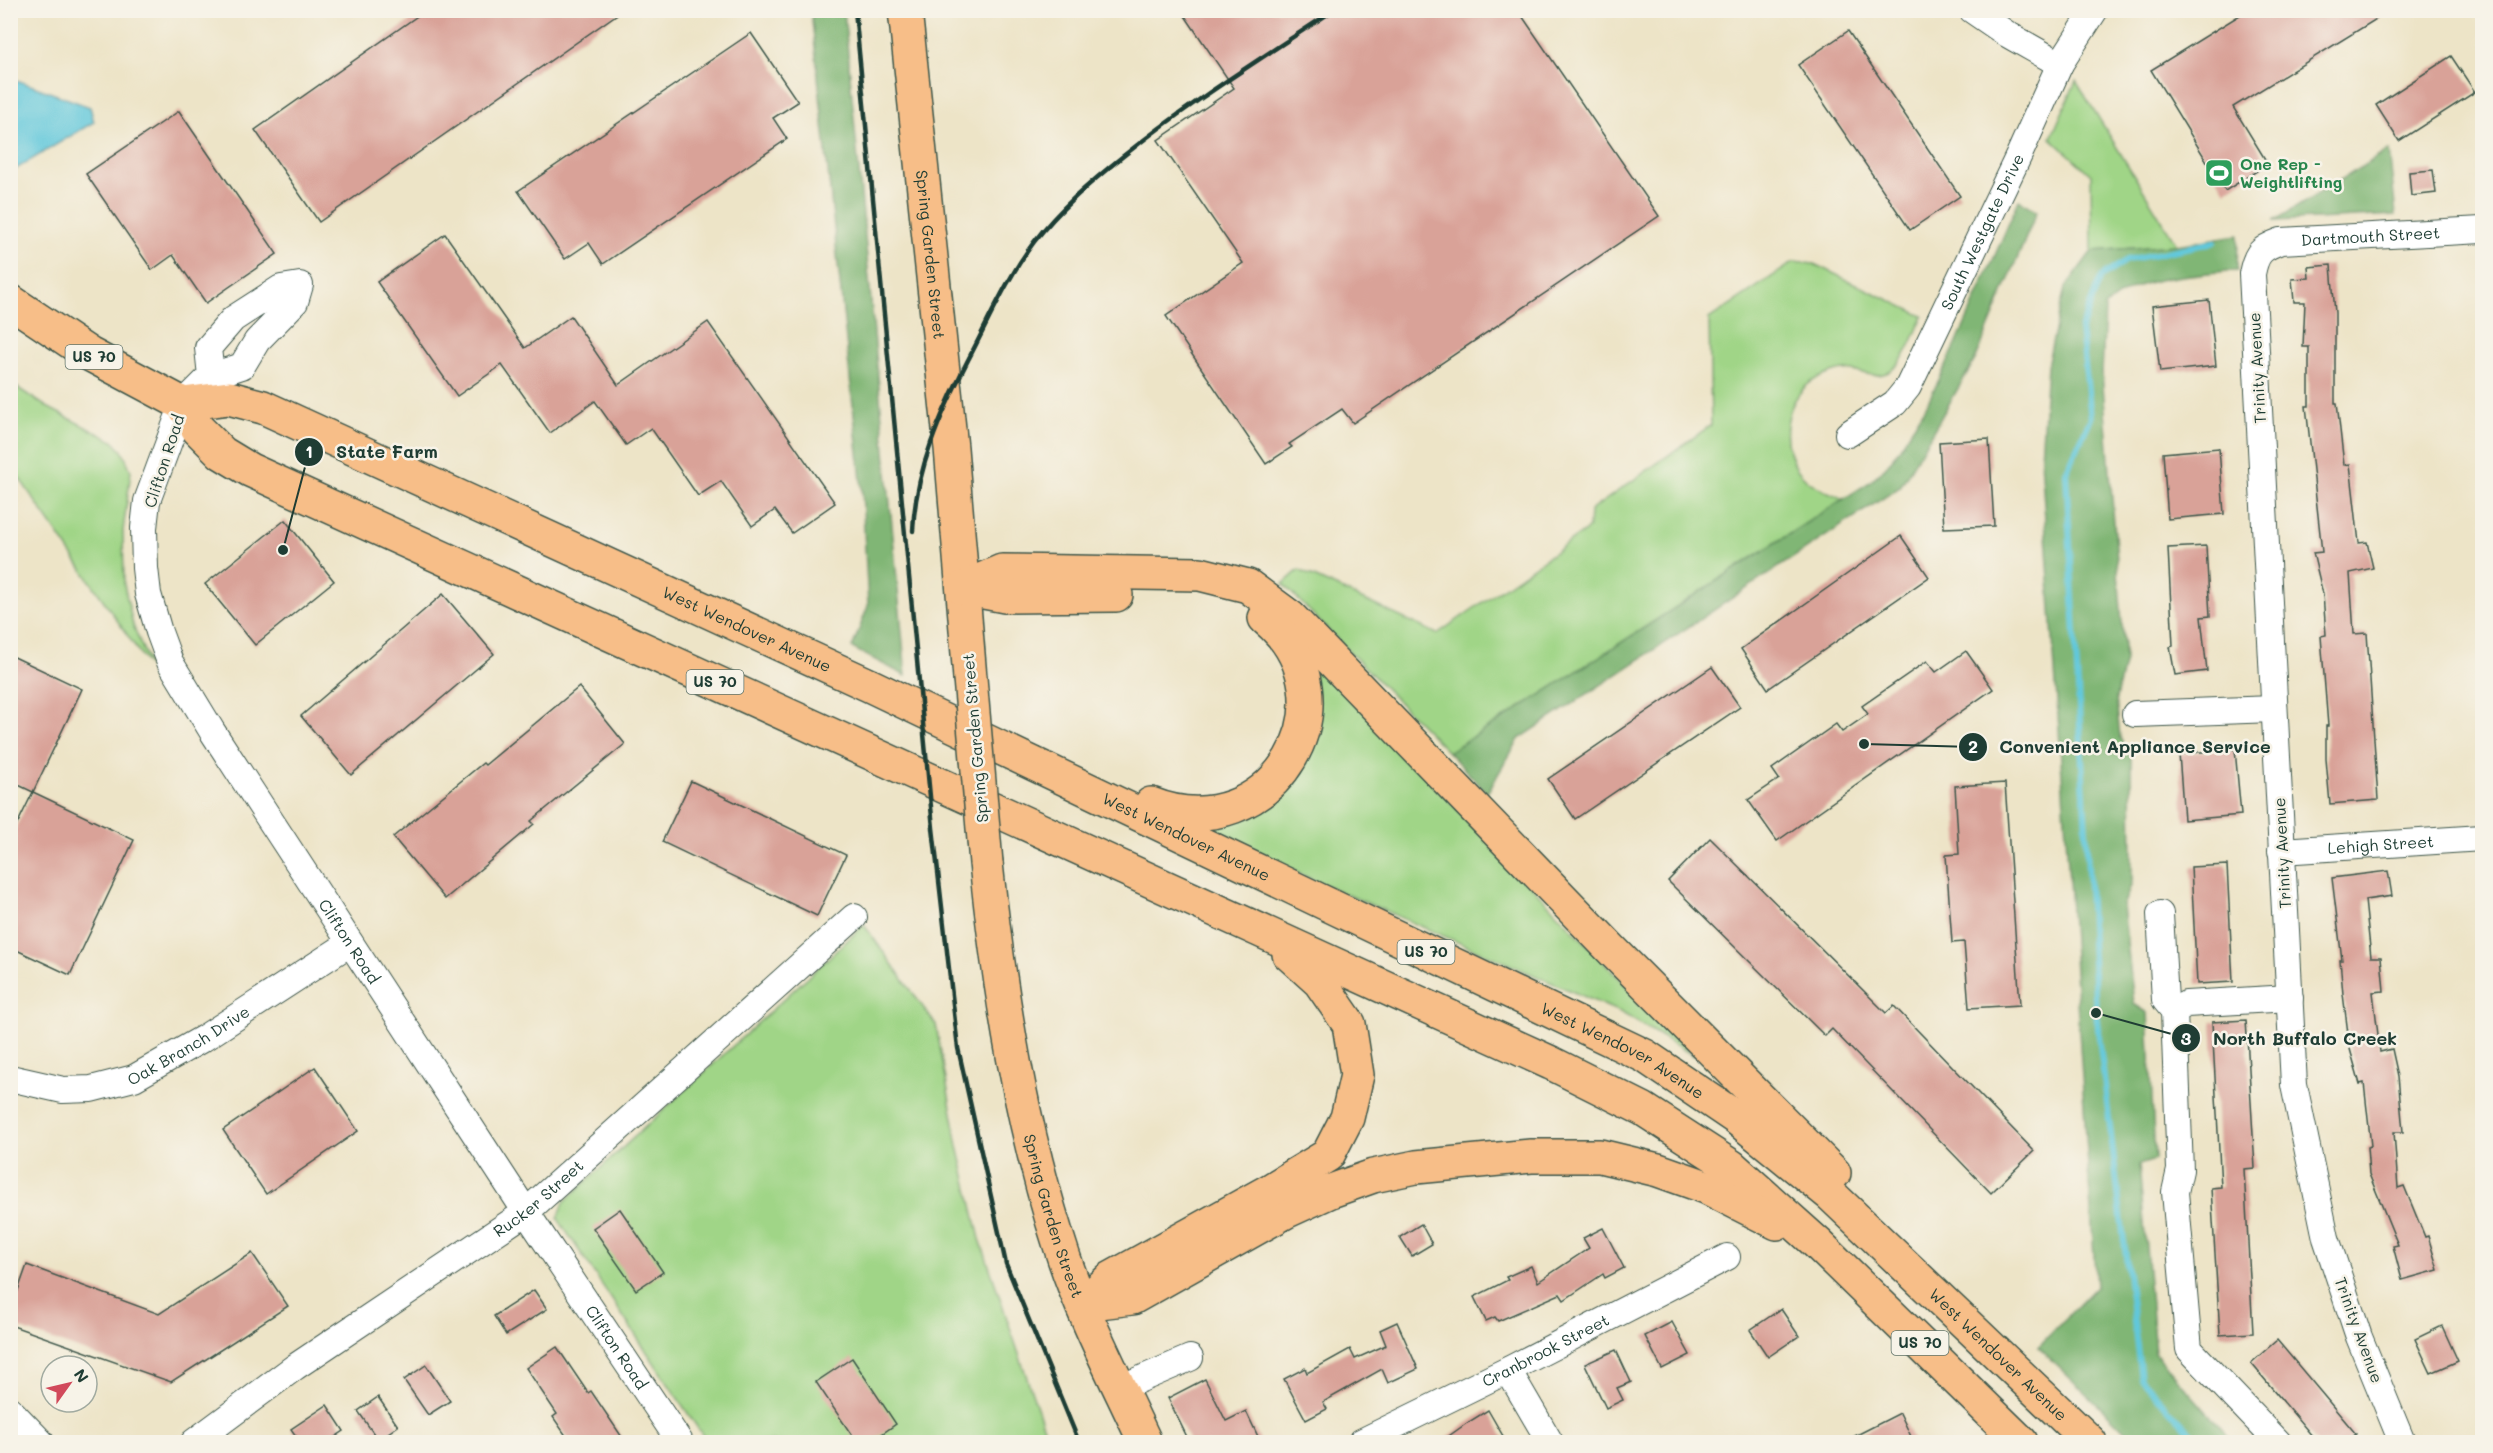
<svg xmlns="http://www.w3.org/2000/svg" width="2493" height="1453" viewBox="0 0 2493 1453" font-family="Mali,sans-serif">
  <rect width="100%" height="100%" fill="#f7f3e8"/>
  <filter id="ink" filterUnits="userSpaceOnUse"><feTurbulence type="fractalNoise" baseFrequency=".0167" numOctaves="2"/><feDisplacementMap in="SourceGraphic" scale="12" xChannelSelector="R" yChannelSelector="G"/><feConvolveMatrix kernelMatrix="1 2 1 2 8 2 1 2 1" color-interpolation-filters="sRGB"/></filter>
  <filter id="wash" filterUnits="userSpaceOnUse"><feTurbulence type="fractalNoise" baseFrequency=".008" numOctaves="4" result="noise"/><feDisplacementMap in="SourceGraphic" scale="24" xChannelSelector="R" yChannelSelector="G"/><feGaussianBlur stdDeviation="1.35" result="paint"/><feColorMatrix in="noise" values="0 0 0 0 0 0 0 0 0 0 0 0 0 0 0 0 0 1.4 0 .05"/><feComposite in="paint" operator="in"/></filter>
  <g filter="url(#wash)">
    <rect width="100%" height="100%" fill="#ede4c7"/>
    <g fill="#a0d587" stroke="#60895e" stroke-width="1.5">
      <path d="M2076,81L2177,245L2092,251L2091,175L2051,138Z"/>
      <path d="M1794,262L1814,264L1923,316C1915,333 1907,360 1890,371C1876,380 1859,371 1845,370C1838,370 1829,374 1823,376C1782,390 1774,453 1807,480C1816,488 1832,493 1843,499L1506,717L1448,752L1283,584L1299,570L1437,634L1589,528L1590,511L1711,425L1709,319Z"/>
      <path d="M10,383L47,407L113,441L123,452L131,471L123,531L124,585L133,625L152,671L11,466Z"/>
      <path d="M1296,641L1694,1056L1622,1013L1244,850L1185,822L1284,789Z"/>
      <path d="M864,925L936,1025L958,1146L980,1239L1046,1434L1033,1442H707L558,1219L564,1202Z"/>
    </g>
    <g fill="#80b674" stroke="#507a54" stroke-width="1.5">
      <path d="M811,11H844L906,676L852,648L868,606L862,490Z"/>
      <path d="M2389,150L2396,215L2274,221Z"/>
      <path d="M2019,200L2037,211L1976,358L1900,487L1519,739L1487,793L1448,752L1506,717L1870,482L1892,460L1924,410L1956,345Z"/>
      <path d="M2238,235L2237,270C2196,275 2135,275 2105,307L2102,373L2125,660L2116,698L2120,738L2131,758L2132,882L2123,906L2134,1004L2148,1013L2155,1160L2139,1165L2155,1353L2233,1442H2136L2038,1347L2096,1287L2041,459L2047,365L2065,288L2092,251L2177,245Z"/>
    </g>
    <path fill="#60c8db" stroke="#408288" stroke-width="1.5" d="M11,78L90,107L94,122L11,172Z"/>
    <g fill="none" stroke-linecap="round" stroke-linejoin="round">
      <path stroke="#60c8db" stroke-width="6" d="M2199,1442L2141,1379L2096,1013L2066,472L2091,418L2081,329L2101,277L2127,260L2215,242"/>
    </g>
    <g id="blocks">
      <g fill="#d9a298">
        <path d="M426,10H623L319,222L255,130Z"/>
        <path d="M1181,10H1518L1659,216L1353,423L1342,409L1289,444L1292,447L1266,464L1166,316L1243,263L1158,140L1234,88Z"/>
        <path d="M2248,10H2391L2233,107L2268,164L2225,191L2151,70Z"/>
        <path d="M1848,31L1960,196L1910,230L1798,65Z"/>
        <path d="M751,33L798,102L773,118L787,139L603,264L589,243L565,259L518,191Z"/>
        <path d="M2451,56L2475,92L2399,141L2376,105Z"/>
        <path d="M179,111L277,254L206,303L173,255L152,270L86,174Z"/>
        <path d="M2433,170L2436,193L2411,196L2409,172Z"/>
        <path d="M445,234L525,348L571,316L618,385L708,322L835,503L792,533L775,510L752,526L721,481L698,496L651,428L626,445L595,401L550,433L502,365L457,396L377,282Z"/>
        <path d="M2331,265L2335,313V403H2337L2344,465L2350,464L2359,543L2367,542L2373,568L2350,573L2354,634L2367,633L2378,800L2330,804L2326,759V726H2328L2321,636L2326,635L2323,594L2313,553L2322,552L2306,406H2309V347H2303L2305,302H2294L2292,279L2309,278L2308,267Z"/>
        <path d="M2209,300L2216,366L2160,372L2152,306Z"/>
        <path d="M1989,439L1994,526L1944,528L1939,442Z"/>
        <path d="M2219,448L2224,514L2168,519L2163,453Z"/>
        <path d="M285,520L334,581L255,645L205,584Z"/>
        <path d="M1901,536L1929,577L1768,689L1741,649Z"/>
        <path d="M2206,546L2210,616L2201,617L2207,671L2175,675L2170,647L2173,646L2168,548Z"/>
        <path d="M443,594L494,654L351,775L301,716Z"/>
        <path d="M1966,651L1993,689L1777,841L1748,800L1779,779L1772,769L1836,724L1842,732L1868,714L1862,706L1927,661L1936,672Z"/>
        <path d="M10,655L82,689L33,792L10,781Z"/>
        <path d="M1712,667L1740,707L1575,819L1548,779Z"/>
        <path d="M579,687L625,744L531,821L534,824L445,899L393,837L483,763L485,765Z"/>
        <path d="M2235,749L2241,815L2184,820L2179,754Z"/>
        <path d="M691,781L846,855L817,916L662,842Z"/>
        <path d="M2005,783L2020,1005L1969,1008L1964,942L1952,943L1946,855L1959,854L1955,786Z"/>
        <path d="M33,792L134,840L70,975L10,947V839Z"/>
        <path d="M1710,838L1886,1013L1894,1006L2034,1151L1991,1193L1832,1029L1825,1036L1668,881Z"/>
        <path d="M2227,865L2233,982L2197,984L2191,867Z"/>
        <path d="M2388,871L2392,896L2365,900L2371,957H2381L2384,991L2373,992L2380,1052L2392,1049L2398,1076L2403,1132H2394L2398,1188L2404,1186L2425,1237L2428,1236L2438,1270L2402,1280L2393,1246L2398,1245L2369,1174L2367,1147L2371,1146L2364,1083L2360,1084L2350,1049L2343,994L2340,960H2342L2332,878Z"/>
        <path d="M2246,1020L2255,1168L2244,1169L2253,1333L2220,1335L2211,1188L2221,1187L2212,1022Z"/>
        <path d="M315,1067L358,1131L266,1194L223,1130Z"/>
        <path d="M620,1209L663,1272L636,1290L593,1228Z"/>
        <path d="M1421,1224L1432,1244L1412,1256L1400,1237Z"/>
        <path d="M1603,1228L1624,1268L1605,1278L1603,1274L1564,1300L1560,1294L1498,1321L1495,1317L1486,1321L1474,1297L1508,1280L1506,1277L1531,1266L1538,1282L1589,1248L1583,1238Z"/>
        <path d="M252,1253L288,1306L171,1382L10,1325V1313L27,1265L159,1314Z"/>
        <path d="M534,1290L547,1309L506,1335L494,1316Z"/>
        <path d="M1781,1309L1799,1336L1768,1357L1750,1330Z"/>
        <path d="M1397,1322L1418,1369L1388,1383L1382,1369L1323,1402L1327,1409L1306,1420L1284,1379L1305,1368L1307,1373L1350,1349L1355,1359L1386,1345L1380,1330Z"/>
        <path d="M1672,1322L1690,1355L1662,1369L1645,1336Z"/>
        <path d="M2442,1326L2458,1361L2431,1373L2415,1339Z"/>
        <path d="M2277,1340L2356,1434L2346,1443H2318L2251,1363Z"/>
        <path d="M557,1347L588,1393L591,1391L626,1443H571L553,1417L557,1414L526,1368Z"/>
        <path d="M1616,1350L1631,1382L1617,1388L1623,1400L1606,1408L1585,1364Z"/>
        <path d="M852,1358L896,1424L869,1443H857L816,1382Z"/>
        <path d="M426,1365L450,1401L428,1415L404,1380Z"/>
        <path d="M1205,1379L1226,1421L1246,1411L1261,1443H1190L1168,1398Z"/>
        <path d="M378,1397L398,1426L378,1440L358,1411Z"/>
        <path d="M327,1405L344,1431L326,1443H301L291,1429Z"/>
        <path d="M1488,1410L1507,1443H1439L1467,1423Z"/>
        <path d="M1900,1413L1914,1443H1841Z"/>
      </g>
    </g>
  </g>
  <g filter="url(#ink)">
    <use href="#blocks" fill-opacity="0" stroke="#3e564a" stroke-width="1.5"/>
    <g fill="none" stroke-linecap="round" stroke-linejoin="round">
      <g stroke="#3e564a" stroke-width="28">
        <g id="minor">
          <path d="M1972,10L2007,34L2060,64"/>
          <path d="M300,285L295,302L257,341L242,366L211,376L208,348L233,319L281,288Z"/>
          <path id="s1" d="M211,376L183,404L147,501L144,528L145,568L148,594L159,632L170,662L212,731L526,1212L680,1442"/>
          <path id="s2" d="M1848,434L1895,403L1908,387L2019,155L2060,64L2095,10"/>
          <path d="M2135,714L2274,709"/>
          <path id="s3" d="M2281,851L2482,838"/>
          <path d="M2160,914L2165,1000L2174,1011L2180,1170L2175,1192L2189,1349L2278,1442"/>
          <path d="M2174,1011L2186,1004L2290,998"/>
          <path id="s4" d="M10,1078L63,1090L91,1089L134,1078L204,1038L350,943"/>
          <path d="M1508,1370L1550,1442"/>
          <path d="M1120,1388L1190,1358"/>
          <path d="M10,1410L41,1442"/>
          <path id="s5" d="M194,1442L295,1367L526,1212L854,917"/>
          <path id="s6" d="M1361,1442L1508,1370L1727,1257"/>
          <path id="s7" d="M2402,1442L2359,1337L2326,1238L2294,1085L2252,274C2256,253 2261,248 2281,241L2482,230"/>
        </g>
      </g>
      <g stroke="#3e564a" stroke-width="36">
        <g id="major">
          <path id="s8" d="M905,10L951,448L970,678"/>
          <path id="s9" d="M986,863C1000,997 1021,1127 1063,1255C1084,1319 1117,1381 1145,1442"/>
        </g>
      </g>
      <g stroke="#3e564a" stroke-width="36">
        <g id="highway">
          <path d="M10,301L89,354L183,404L198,429L222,453L250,470L1551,1063L1643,1109L1731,1166L1818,1244L2021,1442"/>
          <path id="s10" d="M183,404L229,398L263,407L869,685L1645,1056L1735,1117L1831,1195L2090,1442"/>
          <path d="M963,588L1002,571L1200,574L1248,586L1290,617L1613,951L1834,1173"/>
          <path d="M963,588L1005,596L1116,595"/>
          <path d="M1151,804C1272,852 1362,698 1265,618"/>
          <path d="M1083,1304L1132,1298L1285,1212L1331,1191L1373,1176L1416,1167L1531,1156H1600L1658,1170L1706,1187L1777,1223"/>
          <path d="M1083,1304L1110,1279L1269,1191L1328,1155L1347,1118L1357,1075L1349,1024L1320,982L1289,954"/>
        </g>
      </g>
      <use href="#minor" stroke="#fff" stroke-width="26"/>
      <use href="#major" stroke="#f7be88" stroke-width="33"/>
      <use href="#highway" stroke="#f7be88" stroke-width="33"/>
      <g stroke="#1f3d34" stroke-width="4.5">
        <path d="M855,10L933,828L958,1048L1006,1264L1079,1442"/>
        <path d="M913,531C915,471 941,413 968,360C989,320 1007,278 1034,242C1059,209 1091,182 1122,157C1189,103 1262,58 1334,10"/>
      </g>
      <g stroke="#3e564a" stroke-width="36" stroke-linecap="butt">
        <path id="major-bridge" d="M970,678L986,863"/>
      </g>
      <use href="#major-bridge" stroke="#f7be88" stroke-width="33"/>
    </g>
  </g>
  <defs>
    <g id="stadium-square" transform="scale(1.5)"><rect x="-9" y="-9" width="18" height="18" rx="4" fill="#2e9e5b" stroke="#f7f3e8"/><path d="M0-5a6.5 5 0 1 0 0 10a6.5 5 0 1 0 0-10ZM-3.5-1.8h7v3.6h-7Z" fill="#fff"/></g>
  </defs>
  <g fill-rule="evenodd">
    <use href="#stadium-square" x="2219" y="173"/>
  </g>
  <g text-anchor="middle" stroke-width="5" stroke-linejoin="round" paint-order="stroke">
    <g fill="#f7f3e8" stroke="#60746a" stroke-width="1.5">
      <rect x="65.5" y="345" width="57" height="24" rx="4.5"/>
      <rect x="686.5" y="670" width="57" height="24" rx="4.5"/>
      <rect x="1397.5" y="940" width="57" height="24" rx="4.5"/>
      <rect x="1891.5" y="1331" width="57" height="24" rx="4.5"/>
    </g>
    <g font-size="15" font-weight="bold" fill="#1f3d34">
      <text x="94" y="362">US 70</text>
      <text x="715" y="687">US 70</text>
      <text x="1426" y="957">US 70</text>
      <text x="1920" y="1348">US 70</text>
    </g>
    <g font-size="16" font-weight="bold" fill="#27864d" stroke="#f7f3e8" text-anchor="start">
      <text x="2240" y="170">One Rep -<tspan x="2240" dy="18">Weightlifting</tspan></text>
    </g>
    <g font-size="16" fill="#1f3d34" stroke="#f7f3e8">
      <text dy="6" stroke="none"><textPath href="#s2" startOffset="249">South Westgate Drive</textPath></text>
      <text dy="6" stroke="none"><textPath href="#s7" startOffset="1323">Dartmouth Street</textPath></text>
      <text dy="6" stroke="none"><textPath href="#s8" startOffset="246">Spring Garden Street</textPath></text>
      <text transform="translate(2257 368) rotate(-93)" y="6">Trinity Avenue</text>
      <text transform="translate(164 461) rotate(-72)" y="6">Clifton Road</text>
      <text dy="6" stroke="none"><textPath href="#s10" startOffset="614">West Wendover Avenue</textPath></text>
      <text transform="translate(975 738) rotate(-95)" y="6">Spring Garden Street</text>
      <text dy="6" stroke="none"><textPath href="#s10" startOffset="1100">West Wendover Avenue</textPath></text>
      <text dy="6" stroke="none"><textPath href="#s3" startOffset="100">Lehigh Street</textPath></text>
      <text transform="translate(2282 853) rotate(-93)" y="6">Trinity Avenue</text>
      <text dy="6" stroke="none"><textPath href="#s1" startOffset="640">Clifton Road</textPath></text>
      <text dy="6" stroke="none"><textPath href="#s4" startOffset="190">Oak Branch Drive</textPath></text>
      <text dy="6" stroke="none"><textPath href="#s10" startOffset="1586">West Wendover Avenue</textPath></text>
      <text dy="6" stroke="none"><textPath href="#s5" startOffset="422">Rucker Street</textPath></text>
      <text dy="6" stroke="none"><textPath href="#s9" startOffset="360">Spring Garden Street</textPath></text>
      <text transform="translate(2359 1330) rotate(70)" y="6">Trinity Avenue</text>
      <text dy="6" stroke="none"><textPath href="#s1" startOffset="1126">Clifton Road</textPath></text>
      <text dy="6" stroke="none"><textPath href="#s6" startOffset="206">Cranbrook Street</textPath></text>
      <text dy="6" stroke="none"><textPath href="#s10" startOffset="2072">West Wendover Avenue</textPath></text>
    </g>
  </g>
  <path fill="none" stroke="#1f3d34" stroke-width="2" d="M283 550L309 452M1864 744L1973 747M2096 1013L2186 1038"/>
  <g fill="#1f3d34" stroke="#f7f3e8" stroke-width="2">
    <circle cx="283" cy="550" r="6"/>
    <circle cx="1864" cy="744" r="6"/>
    <circle cx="2096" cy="1013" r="6"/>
    <circle cx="309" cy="452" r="15"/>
    <circle cx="1973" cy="747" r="15"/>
    <circle cx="2186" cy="1038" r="15"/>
  </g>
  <g font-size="18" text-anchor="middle" font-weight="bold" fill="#fff">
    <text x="309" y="458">1</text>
    <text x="1973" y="753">2</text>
    <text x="2186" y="1045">3</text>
  </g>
  <g font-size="18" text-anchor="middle" font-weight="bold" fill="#1f3d34" stroke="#f7f3e8" stroke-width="5" stroke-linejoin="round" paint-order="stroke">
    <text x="387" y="458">State Farm</text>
    <text x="2135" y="753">Convenient Appliance Service</text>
    <text x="2305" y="1045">North Buffalo Creek</text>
  </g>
  <rect width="2493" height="1453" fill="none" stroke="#f7f3e8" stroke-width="36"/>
  <g transform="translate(69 1384) rotate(56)"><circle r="28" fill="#f7f3e8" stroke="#a1aaa0" stroke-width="1.5"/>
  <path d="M0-4.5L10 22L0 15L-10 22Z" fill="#d1495b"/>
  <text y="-9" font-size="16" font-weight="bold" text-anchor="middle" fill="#1f3d34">N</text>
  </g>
</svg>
